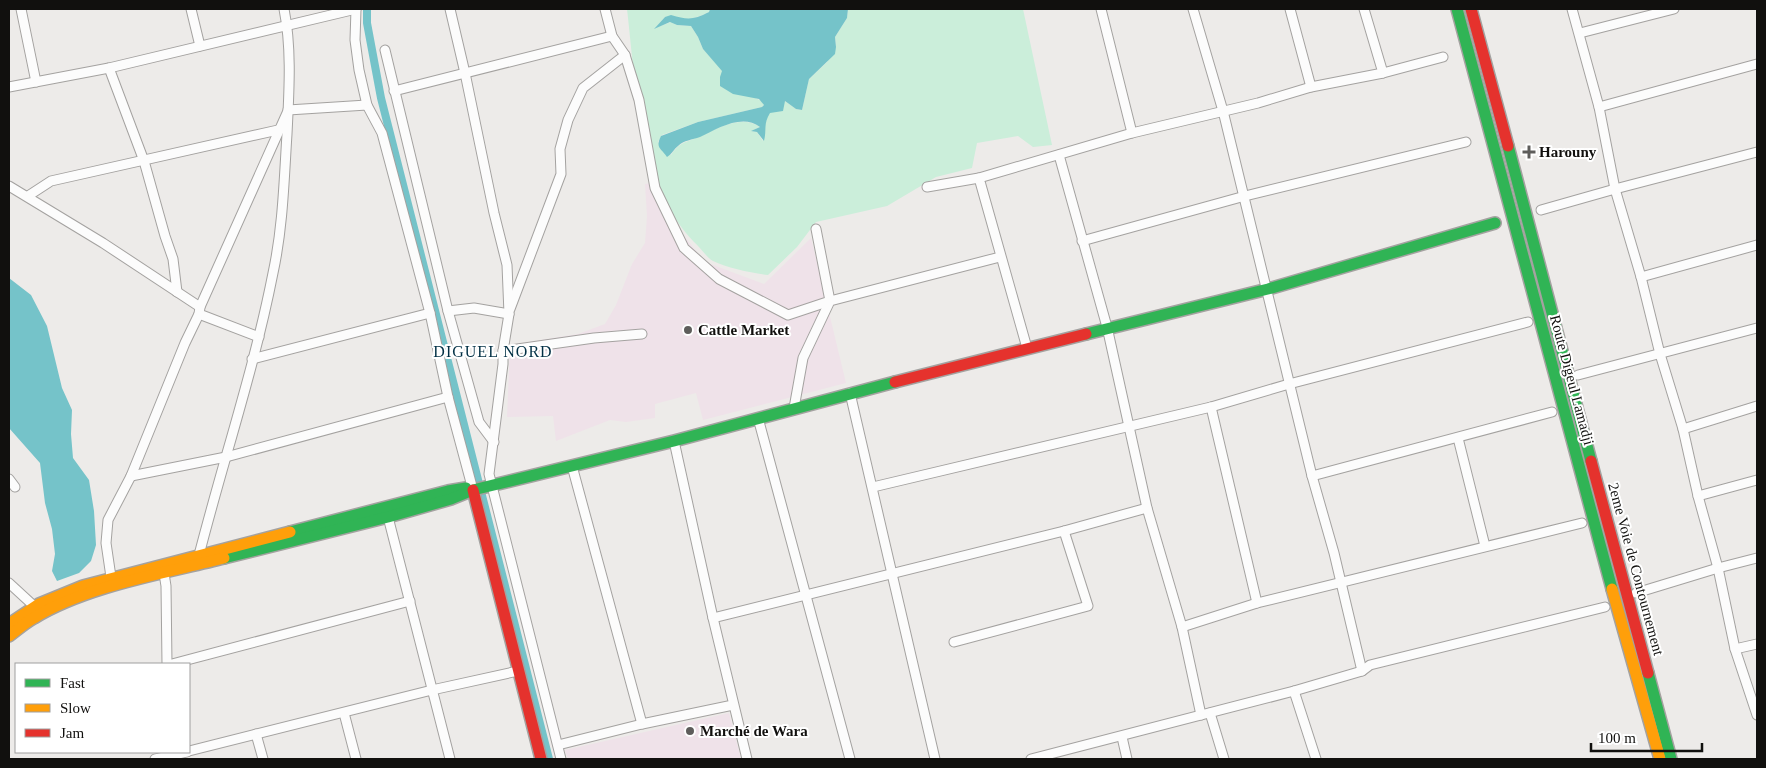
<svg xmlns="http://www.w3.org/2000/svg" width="1766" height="768" viewBox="0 0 1766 768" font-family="Georgia,serif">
  <rect width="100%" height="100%" fill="#edebe9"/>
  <g fill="#efe2e9">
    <path d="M659,182L676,226L705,262L764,284L811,238L846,383L703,420L696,393L655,404V418L626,422L610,420L556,441L553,416L507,417L510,345L578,334L605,324L616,305L632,264L645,243L647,216L645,184Z"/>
    <path d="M729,713L741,759H568L565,750Z"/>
  </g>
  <path fill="#cbeeda" d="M627,9H710L709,12C692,21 683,20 665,17L655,28L671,22L677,25L691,26L698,37L703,49L723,71L753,97L762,101L764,105L762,107L698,122L662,135L658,142L671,155C680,141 686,143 700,136C719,128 741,114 760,127L752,131L757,132L763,141C767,130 763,128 765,121C767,112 778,106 785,101L796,109L802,110L809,79L827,62L836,47L835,37L847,18L848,9H1023L1052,145L1033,147L1018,136L977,143L972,168L936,177L887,206L816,222L797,247L768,275C752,273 727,268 713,261C706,257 700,247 694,242C638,183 636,85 627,9Z"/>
  <g fill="#75c3c9">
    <path d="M710,9H848L847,18L835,37L836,47L835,54L809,79L802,110L796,109L785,101L783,111L770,113C763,124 767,130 764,141L757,132L751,131L760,127C742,113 717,129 700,137C692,140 684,140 678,146C674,149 672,154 667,157C661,148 655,148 661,136L698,122L762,107L764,105L759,99L733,94L720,86V77L722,71L703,49L698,37L691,26L677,25L670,22L654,29L665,17L671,15C688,20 693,20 709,12Z"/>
    <path d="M9,278L31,295L47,326L62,388L72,410L71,434L73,458L89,480L94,511L96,545L91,561L79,573L57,581L52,571L55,554L52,529L45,503L40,463L9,428Z"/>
  </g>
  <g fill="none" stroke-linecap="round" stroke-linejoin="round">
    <path stroke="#75c3c9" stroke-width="8" d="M367,9V23L381,98L549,759"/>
    <g stroke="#a4a2a0" stroke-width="11">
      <g id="street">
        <path d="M21,9L36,82"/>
        <path d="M191,9L200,46"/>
        <path d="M356,9L355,40L359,70L367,105L382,133L430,313L448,397L473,490"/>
        <path d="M450,9L465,73L494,213L507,265L509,314L503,351V364L489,474L561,759"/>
        <path d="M605,9L612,36L625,55L639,100L655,188L684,248L719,279L788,315L830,301L816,229"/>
        <path d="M1101,9L1132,133"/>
        <path d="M1193,9L1223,111L1312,476L1334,553L1362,671"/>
        <path d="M1290,9L1311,87"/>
        <path d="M1364,9L1383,73"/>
        <path d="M1572,9L1599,107L1615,189L1641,277L1660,354L1683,429L1698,496L1718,568L1735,649L1757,715"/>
        <path d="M1580,33L1674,9"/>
        <path d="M385,50L448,311L479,422L494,442"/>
        <path d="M109,68L144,161L165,236L173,259L177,292"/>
        <path d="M9,87L109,68L356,9"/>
        <path d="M394,91L612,36"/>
        <path d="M1599,107L1757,64"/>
        <path d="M288,110L367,105"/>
        <path d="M1059,155L1107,327L1147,508L1182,627L1201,715"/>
        <path d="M9,186L103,243L200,307"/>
        <path d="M927,187L979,178"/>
        <path d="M28,196L51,181L278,130"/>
        <path d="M1541,210L1615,189L1757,152"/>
        <path d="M1082,241L1245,196L1466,142"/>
        <path d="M1641,277L1757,245"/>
        <path d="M510,309L561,174L560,149L568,120L583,88L625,55"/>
        <path d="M448,311L474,308L509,314"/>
        <path d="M199,314L259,337"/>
        <path d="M1027,348L979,178L1132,133L1258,103L1311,87L1383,73L1443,57"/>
        <path d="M503,351L594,338L642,334"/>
        <path d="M252,359L430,313"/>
        <path d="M1578,375L1757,328"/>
        <path d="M850,393L935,759"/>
        <path d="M1211,407L1257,603"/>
        <path d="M794,408L803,358L830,301L1000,257"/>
        <path d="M758,418L850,759"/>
        <path d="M1683,429L1757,406"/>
        <path d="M1458,438L1485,546"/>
        <path d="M674,441L713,618L747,759"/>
        <path d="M572,466L642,724"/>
        <path d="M131,476L226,457L448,397"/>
        <path d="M1312,476L1552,412"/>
        <path d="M9,479L15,487"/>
        <path d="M873,487L1211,407L1289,384L1528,322"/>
        <path d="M1698,496L1757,480"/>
        <path d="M388,517L450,759"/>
        <path d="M198,559C222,464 254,370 273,273C283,227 284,180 287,134C289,92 292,49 284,9"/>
        <path d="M163,567L166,586L167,664"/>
        <path d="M111,577L106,543L108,520L131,476L185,343L199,314L200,307L287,113"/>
        <path d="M9,583L34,606"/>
        <path d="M1636,593L1718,568L1757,558"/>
        <path d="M713,618L1064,531L1147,508"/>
        <path d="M1182,627L1257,603L1582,523"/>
        <path d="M954,642L1088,606L1064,531"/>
        <path d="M1735,649L1757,644"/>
        <path d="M172,664L410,601"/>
        <path d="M1294,691L1316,759"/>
        <path d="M344,713L356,759"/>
        <path d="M1210,713L1224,759"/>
        <path d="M256,734L263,759"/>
        <path d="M1122,737L1127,759"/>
        <path d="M558,745L642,724L733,705"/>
        <path d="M189,751L432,690L518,671"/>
        <path d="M155,759L187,752"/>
        <path d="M1031,759L1294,691L1362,671L1370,665L1605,607"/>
      </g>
    </g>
    <g stroke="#a4a2a0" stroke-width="14">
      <g id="fast">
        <path d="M1457,9L1612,589"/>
        <path d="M1508,146L1591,461"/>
        <path d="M1086,334L1268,289L1495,223"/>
        <path d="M290,532L448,491L466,488"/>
        <path d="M224,558L388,517L451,499L473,490L674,441L895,382"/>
        <path d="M1648,673L1671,759"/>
      </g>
    </g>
    <g stroke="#a4a2a0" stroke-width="14">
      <g id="slow">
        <path d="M1612,589L1660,759"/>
        <path d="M9,624L39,604L83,586L290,532"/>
        <path d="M9,636C17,630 25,623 34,618C86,586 165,573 224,558"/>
      </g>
    </g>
    <g stroke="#a4a2a0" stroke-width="14">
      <g id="jam">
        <path d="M1471,9L1508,146"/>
        <path d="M895,382L1086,334"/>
        <path d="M1591,461L1648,673"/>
        <path d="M473,490L541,759"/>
      </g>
    </g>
    <use href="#street" stroke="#fcfcfc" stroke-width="9"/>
    <use href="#fast" stroke="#30b455" stroke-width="11"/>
    <use href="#slow" stroke="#ff9f0a" stroke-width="11"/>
    <use href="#jam" stroke="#e5322d" stroke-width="11"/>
  </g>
  <g fill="#5e5d5b" stroke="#fff" stroke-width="2">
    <path d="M1526.5 144.5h5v5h5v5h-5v5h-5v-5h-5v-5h5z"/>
    <circle cx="688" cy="330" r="5"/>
    <circle cx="690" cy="731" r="5"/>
  </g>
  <g text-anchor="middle" stroke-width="4" stroke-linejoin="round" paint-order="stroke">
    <g font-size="15" font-weight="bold" fill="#11100e" stroke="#fff" text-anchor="start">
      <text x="1539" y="157">Harouny</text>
      <text x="698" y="335">Cattle Market</text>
      <text x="700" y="736">Marché de Wara</text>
    </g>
    <g font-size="15" fill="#11100e" stroke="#fff">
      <text transform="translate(1572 380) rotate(75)" y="5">Route Digeul Lamadji</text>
      <text transform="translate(1636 569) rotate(75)" y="5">2eme Voie de Contournement</text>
    </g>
    <g font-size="16" letter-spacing="1" fill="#012f44" stroke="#fff">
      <text x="493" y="357">DIGUEL NORD</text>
    </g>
  </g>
  <rect width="1766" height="768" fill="none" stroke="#11100e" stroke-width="20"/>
  <rect x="15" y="663" width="175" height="90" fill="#ffffff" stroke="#a09f9f"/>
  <rect x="25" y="679" width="25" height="8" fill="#30b455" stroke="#a09f9f"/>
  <text x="60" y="688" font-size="15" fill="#11100e">Fast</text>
  <rect x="25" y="704" width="25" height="8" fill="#ff9f0a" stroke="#a09f9f"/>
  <text x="60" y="713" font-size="15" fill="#11100e">Slow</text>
  <rect x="25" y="729" width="25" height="8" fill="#e5322d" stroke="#a09f9f"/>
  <text x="60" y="738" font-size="15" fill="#11100e">Jam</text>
  <path d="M1591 743v8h111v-8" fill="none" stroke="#11100e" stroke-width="2.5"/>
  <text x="1598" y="743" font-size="15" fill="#11100e" stroke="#ffffff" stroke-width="4" paint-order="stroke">100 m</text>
</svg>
